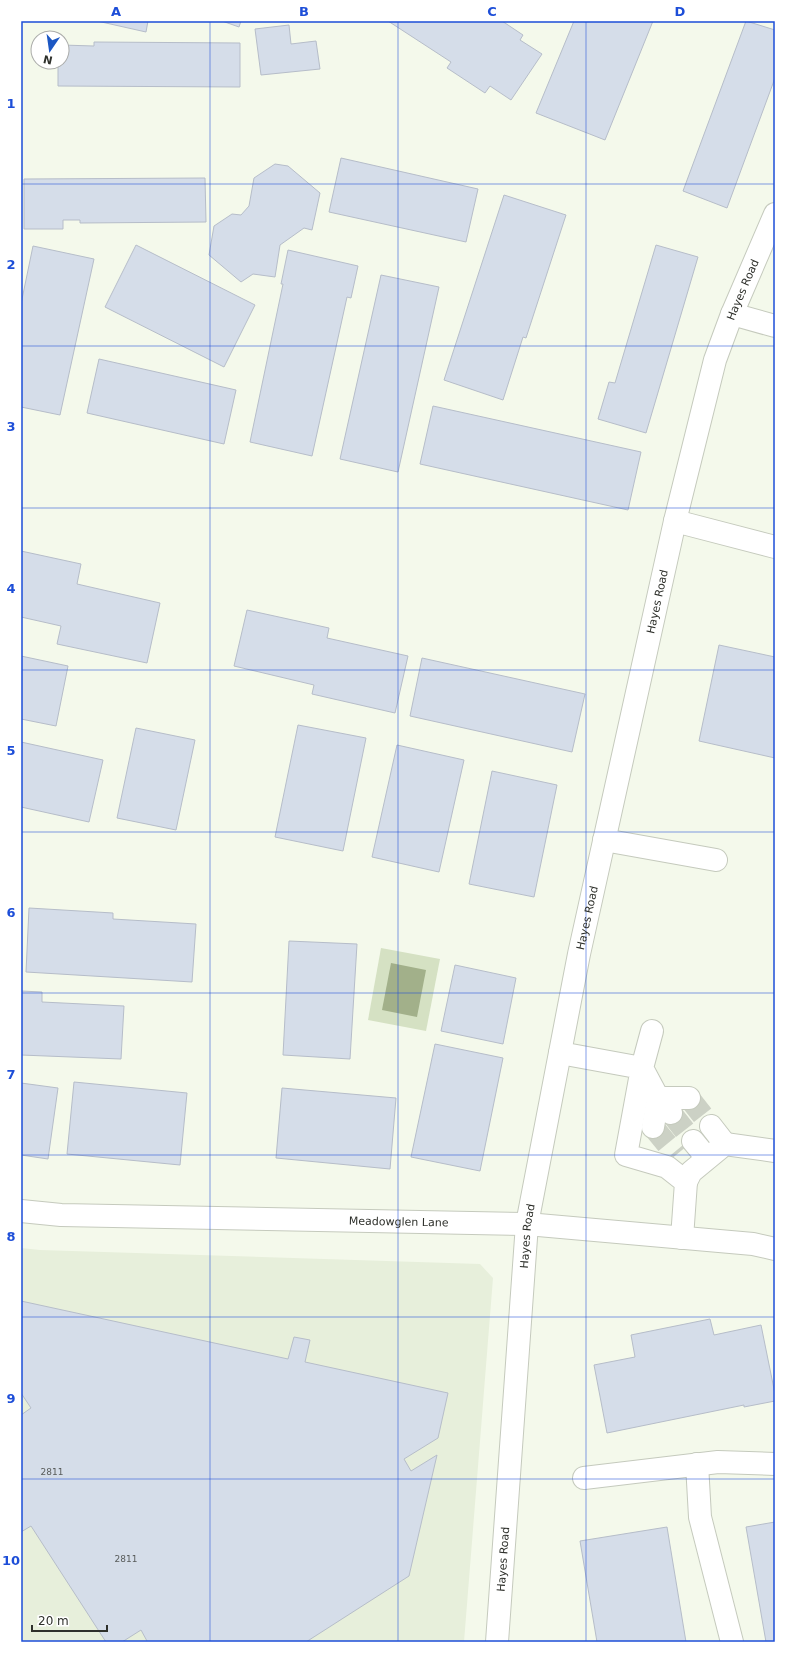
<svg xmlns="http://www.w3.org/2000/svg" width="796" height="1663" viewBox="0 0 796 1663" font-family="'DejaVu Sans',sans-serif">
  <rect width="100%" height="100%" fill="#f4f9eb"/>
  <path fill="#e7efdb" d="M21,1248L40,1250L480,1264L493,1278L464,1642H21Z"/>
  <path fill="#d5e1c3" d="M381,948L440,959L426,1031L368,1020Z"/>
  <path fill="#a2b08a" d="M391,963L426,970L417,1017L382,1010Z"/>
  <g fill="#d5dde9" stroke="#b6bdc9">
    <path d="M97,21H148L146,32Z"/>
    <path d="M222,21H241L239,27Z"/>
    <path d="M388,21H502L523,35L520,40L542,54L511,100L490,86L485,93L447,68L451,62Z"/>
    <path d="M574,21H653L605,140L536,113Z"/>
    <path d="M746,21L775,30V78L727,208L683,191Z"/>
    <path d="M289,25L291,44L316,41L320,69L261,75L255,29Z"/>
    <path d="M94,42L240,43V87L58,86V62H62V45L94,46Z"/>
    <path d="M341,158L478,189L466,242L329,212Z"/>
    <path d="M275,164L288,166L320,193L312,230L304,228L280,245L275,277L253,274L241,282L209,255L214,226L232,214L241,215L249,206L254,178Z"/>
    <path d="M205,178L206,222L80,223V220H63V229H24V179Z"/>
    <path d="M504,195L566,215L526,338L523,337L503,400L444,380Z"/>
    <path d="M136,245L255,305L224,367L105,307Z"/>
    <path d="M656,245L698,257L646,433L598,419L609,382L615,383Z"/>
    <path d="M33,246L94,259L60,415L21,407V304Z"/>
    <path d="M288,250L358,266L351,298L347,297L312,456L250,442L283,284H281Z"/>
    <path d="M381,275L439,287L398,472L340,459Z"/>
    <path d="M99,359L236,390L224,444L87,413Z"/>
    <path d="M433,406L641,452L628,510L420,464Z"/>
    <path d="M21,551L81,564L77,584L160,603L147,663L57,644L61,626L21,617Z"/>
    <path d="M247,610L329,628L327,638L408,656L395,713L312,694L314,685L234,666Z"/>
    <path d="M719,645L775,657V758L699,741Z"/>
    <path d="M21,656L68,666L56,726L21,719Z"/>
    <path d="M422,658L585,694L572,752L410,716Z"/>
    <path d="M298,725L366,738L343,851L275,837Z"/>
    <path d="M136,728L195,740L176,830L117,818Z"/>
    <path d="M21,742L103,760L89,822L21,807Z"/>
    <path d="M397,745L464,760L439,872L372,857Z"/>
    <path d="M492,771L557,785L534,897L469,884Z"/>
    <path d="M29,908L113,913V919L196,924L192,982L26,972Z"/>
    <path d="M289,941L357,944L350,1059L283,1055Z"/>
    <path d="M455,965L516,978L503,1044L441,1031Z"/>
    <path d="M21,991L42,992V1002L124,1006L121,1059L21,1055Z"/>
    <path d="M435,1044L503,1058L480,1171L411,1157Z"/>
    <path d="M74,1082L187,1093L180,1165L67,1154Z"/>
    <path d="M21,1083L58,1088L48,1159L21,1155Z"/>
    <path d="M282,1088L396,1098L390,1169L276,1158Z"/>
    <path d="M21,1301L288,1359L294,1337L310,1340L305,1362L448,1393L438,1438L404,1459L411,1471L437,1455L409,1576L306,1642H146L147,1641L141,1630L122,1642H106L31,1526L21,1532V1415L31,1408L21,1393Z"/>
    <path d="M710,1319L714,1335L761,1325L775,1394V1401L744,1407V1405L607,1433L594,1365L635,1357L631,1335Z"/>
    <path d="M775,1522V1642H766L746,1527Z"/>
    <path d="M667,1527L686,1642H597L580,1541Z"/>
  </g>
  <g fill="none" stroke-linecap="round" stroke-linejoin="round">
    <g stroke="#ccd1c5" stroke-width="22" stroke-dasharray="22 11" stroke-linecap="butt">
      <path d="M689,1098L711,1126"/>
      <path d="M671,1113L693,1141"/>
      <path d="M653,1127L676,1155"/>
    </g>
    <g stroke="#c5cabd" stroke-width="24">
      <g id="minor">
        <path d="M732,314L775,326"/>
        <path d="M675,521L775,547"/>
        <path d="M604,840L716,860"/>
        <path d="M652,1031L642,1068L658,1098L671,1113"/>
        <path d="M560,1053L642,1068L626,1155L667,1167L686,1182L682,1238"/>
        <path d="M711,1126L725,1144"/>
        <path d="M653,1127L658,1098H689"/>
        <path d="M693,1141L707,1158"/>
        <path d="M686,1182L691,1172L725,1144L775,1151"/>
        <path id="s1" d="M21,1211L61,1215L527,1224L753,1244L775,1249"/>
        <path d="M697,1464L700,1517L732,1642"/>
        <path d="M584,1478L718,1462L775,1464"/>
        <path id="s2" d="M497,1642L527,1224L579,954L675,521L715,360L732,314L775,214"/>
      </g>
    </g>
    <use href="#minor" stroke="#fff" stroke-width="22"/>
  </g>
  <path fill="none" stroke="#1d4ed8" stroke-width="1" stroke-opacity="0.55" d="M210,21V1642M398,21V1642M586,21V1642M21,184H775M21,346H775M21,508H775M21,670H775M21,832H775M21,993H775M21,1155H775M21,1317H775M21,1479H775"/>
  <g text-anchor="middle" stroke-width="3" stroke-linejoin="round" paint-order="stroke">
    <g font-size="9" fill="#585b5a">
      <text x="52" y="1475">2811</text>
      <text x="126" y="1562">2811</text>
    </g>
    <g font-size="11" fill="#2e302b" stroke="#fff">
      <text dy="4" stroke="none"><textPath href="#s2" startOffset="1379">Hayes Road</textPath></text>
      <text dy="4" stroke="none"><textPath href="#s2" startOffset="1055">Hayes Road</textPath></text>
      <text dy="4" stroke="none"><textPath href="#s2" startOffset="731">Hayes Road</textPath></text>
      <text dy="4" stroke="none"><textPath href="#s1" startOffset="378">Meadowglen Lane</textPath></text>
      <text dy="4" stroke="none"><textPath href="#s2" startOffset="407">Hayes Road</textPath></text>
      <text dy="4" stroke="none"><textPath href="#s2" startOffset="83">Hayes Road</textPath></text>
    </g>
  </g>
  <rect width="796" height="1663" fill="none" stroke="#ffffff" stroke-width="44"/>
  <g transform="translate(50 50) rotate(193)"><circle r="19" fill="#ffffff" stroke="#abacaa"/>
  <path d="M0-3L7 15L0 10L-7 15Z" fill="#1c57c3"/>
  <text y="-6" font-size="11" font-weight="bold" text-anchor="middle" fill="#2e302b">N</text>
  </g>
  <path d="M32 1625v6h75v-6" fill="none" stroke="#2e302b" stroke-width="2"/>
  <text x="38" y="1625" font-size="12" fill="#2e302b" stroke="#ffffff" stroke-width="3" paint-order="stroke">20 m</text>
  <rect x="22" y="22" width="752" height="1619" fill="none" stroke="#1d4ed8" stroke-width="1.5"/>
  <g font-size="13" text-anchor="middle" font-weight="bold" fill="#1d4ed8">
    <text x="116" y="16">A</text>
    <text x="304" y="16">B</text>
    <text x="492" y="16">C</text>
    <text x="680" y="16">D</text>
    <text x="11" y="108">1</text>
    <text x="11" y="269">2</text>
    <text x="11" y="431">3</text>
    <text x="11" y="593">4</text>
    <text x="11" y="755">5</text>
    <text x="11" y="917">6</text>
    <text x="11" y="1079">7</text>
    <text x="11" y="1241">8</text>
    <text x="11" y="1403">9</text>
    <text x="11" y="1565">10</text>
  </g>
</svg>
